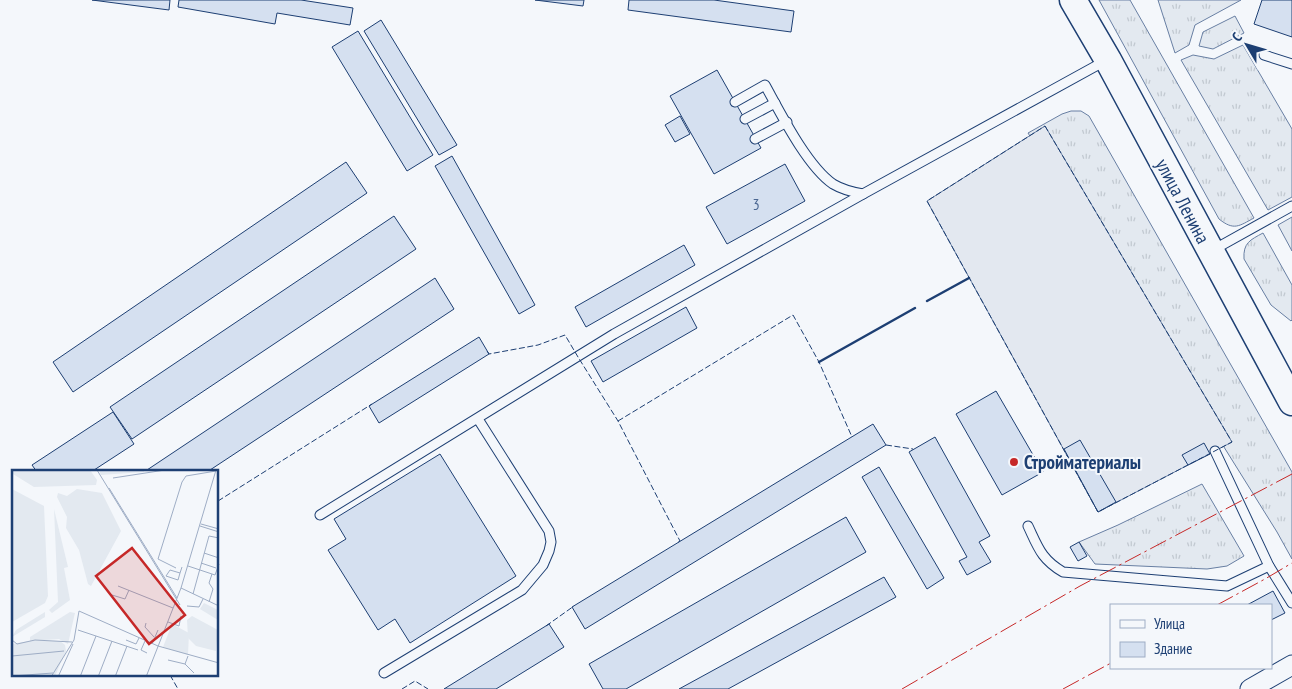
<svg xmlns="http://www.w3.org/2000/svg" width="1292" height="689" viewBox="0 0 1292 689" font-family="'PT Sans Narrow',sans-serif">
  <defs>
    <pattern id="grass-tufts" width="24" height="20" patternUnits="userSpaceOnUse" patternTransform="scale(1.25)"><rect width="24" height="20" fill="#e3e9f0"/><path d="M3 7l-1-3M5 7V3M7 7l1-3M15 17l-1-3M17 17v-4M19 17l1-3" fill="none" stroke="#c2c9d1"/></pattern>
  </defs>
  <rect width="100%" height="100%" fill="#f4f7fb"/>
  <g fill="url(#grass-tufts)" stroke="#687fa3">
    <path d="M1099,0H1130L1254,218C1239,226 1234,231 1219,219Z"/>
    <path d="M1158,0H1241L1195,25L1189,45L1175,53Z"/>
    <path d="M1235,16L1244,33L1213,49L1199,46L1203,32Z"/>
    <path d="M1243,45L1292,129V197L1268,210L1181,60L1193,55L1214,59Z"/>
    <path d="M1071,111H1081L1089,116L1292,472V559L1277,532L1028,133L1062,114Z"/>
    <path d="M1292,217V251L1278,225Z"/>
    <path d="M1263,233L1292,285V320L1291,321L1271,305L1244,259C1243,243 1250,240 1263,233Z"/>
    <path d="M1202,484L1244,556L1227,566L1207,569L1095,564L1079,542L1118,525Z"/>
  </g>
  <path fill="#e3e8f0" stroke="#687fa3" d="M1045,126L1232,442L1098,512L927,201Z"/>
  <g fill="#d5e0f0" stroke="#1d3f73">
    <path d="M92,0H170L169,10Z"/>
    <path d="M179,0H301L353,8L350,25L277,13L275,24L178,7Z"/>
    <path d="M535,0H584L583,6Z"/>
    <path d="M629,0H714L794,11L791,32L628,10Z"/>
    <path d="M1262,0H1292V37L1254,24Z"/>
    <path d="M381,20L457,145L439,155L364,31Z"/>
    <path d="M358,31L433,155L407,171L332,47Z"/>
    <path d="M717,70L761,148L714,174L670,96Z"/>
    <path d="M680,116L690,134L675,142L665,125Z"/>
    <path d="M452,156L535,305L519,314L435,166Z"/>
    <path d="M346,162L367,193L73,392L53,362Z"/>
    <path d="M785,164L805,201L727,244L706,207Z"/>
    <path d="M394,216L416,249L132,439L110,407Z"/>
    <path d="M684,245L695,265L586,327L575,307Z"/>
    <path d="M435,278L454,309L207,472H144Z"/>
    <path d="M686,307L697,328L603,382L591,361Z"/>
    <path d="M479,337L489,354L379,423L369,406Z"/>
    <path d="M996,391L1043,472L1002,495L956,414Z"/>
    <path d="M113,412L134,444L91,472H37L32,465Z"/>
    <path d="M873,424L886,445L585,629L572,607Z"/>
    <path d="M935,437L990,536L979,542L991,562L967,575L959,561L967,557L909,452Z"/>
    <path d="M1080,440L1116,502L1098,512L1064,449Z"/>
    <path d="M1204,443L1210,454L1188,465L1182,455Z"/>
    <path d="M440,454L516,576L410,643L395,619L378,630L328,550L346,539L334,519Z"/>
    <path d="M879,467L944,578L927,589L862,477Z"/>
    <path d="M846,517L866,552L626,689H603L589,664Z"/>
    <path d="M1079,542L1087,556L1078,561L1070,547Z"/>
    <path d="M884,577L896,597L728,689H679Z"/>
    <path d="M1273,591L1285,613L1271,620V605H1247Z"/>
    <path d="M549,624L564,647L496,689H444Z"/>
  </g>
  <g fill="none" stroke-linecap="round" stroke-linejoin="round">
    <g stroke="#1d3f73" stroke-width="11">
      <g id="lane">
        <path d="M1264,55L1292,64"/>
        <path d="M735,102L765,85C781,114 807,166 833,184C843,190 852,192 863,194"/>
        <path d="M745,119L775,103"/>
        <path d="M755,139L787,122"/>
        <path d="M1213,250L1292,206"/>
        <path d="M1215,451L1269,566L1292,603"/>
        <path d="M320,515L614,334L863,194L1105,61"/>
        <path d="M1028,526C1038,547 1041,559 1063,572L1227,586L1269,566"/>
        <path d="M384,673L522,590L543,565L549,551L551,542L549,531L478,419"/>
      </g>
    </g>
    <g stroke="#1d3f73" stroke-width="21">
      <path id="street" d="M1250,689L1292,665"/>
    </g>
    <g stroke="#1d3f73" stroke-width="29">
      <path id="secondary" d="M1073,0L1108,60L1292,402"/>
    </g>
    <use href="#lane" stroke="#f4f7fb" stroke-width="9"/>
    <use href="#street" stroke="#f4f7fb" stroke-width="19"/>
    <use href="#secondary" stroke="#f4f7fb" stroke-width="26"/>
    <g stroke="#1d3f73" stroke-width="1" stroke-dasharray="6 2.5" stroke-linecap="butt">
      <path d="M1045,126L1232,442L1098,512L927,201Z"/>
      <path d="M487,351L489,354L538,345L565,335L578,357L618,421L680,541L677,543"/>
      <path d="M618,421L793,315L819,362L852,437"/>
      <path d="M886,445L913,449"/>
      <path d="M218,501L372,404"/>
      <path d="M546,626L574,606"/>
      <path d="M170,675L178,689"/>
      <path d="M402,689L415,681L428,689"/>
    </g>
    <g stroke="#1d3f73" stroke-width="2.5">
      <path d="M927,301L969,278"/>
      <path d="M819,362L915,308"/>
    </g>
    <g stroke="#c62828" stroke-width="1" stroke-dasharray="18 4 2.5 4" stroke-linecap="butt">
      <path d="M1217,605L1265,579L1292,563"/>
      <path d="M902,689L1080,586L1292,474"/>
      <path d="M1063,689L1111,663"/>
    </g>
  </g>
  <circle fill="#c62828" stroke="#f4f7fb" stroke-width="2" cx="1014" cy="462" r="5"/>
  <g text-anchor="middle" stroke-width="4" stroke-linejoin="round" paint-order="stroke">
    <g font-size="16" fill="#4b6792">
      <text x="756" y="210">3</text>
    </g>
    <g font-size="19" fill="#1d3f73" stroke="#f4f7fb">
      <text transform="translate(1183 201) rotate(62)" y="7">улица Ленина</text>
    </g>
    <g font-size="19" font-weight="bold" fill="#1d3f73" stroke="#f4f7fb" text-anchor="start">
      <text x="1024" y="469">Стройматериалы</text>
    </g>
  </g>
  <g transform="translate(12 470)">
    <rect width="206" height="206" fill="#f4f7fb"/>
    <path d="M160,154L177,163L176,185L151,177Z" fill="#e3e9f0"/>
    <path d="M0,0H78L85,10L84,15L22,17L1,4ZM0,19L32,36L36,126L33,133L0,152ZM65,19L90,23L109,61L79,116L76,114L67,80L54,58L55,47L45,27L46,23L55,26ZM42,39L56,97L52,98L58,130L40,143L37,140L46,132ZM192,133L206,140V150L188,139ZM33,142V147L0,167L4,160ZM58,142L63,143L62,147L56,174L47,169L18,171V167ZM180,146L206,160L204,181L184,176L176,168L175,150Z" fill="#e3e9f0"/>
    <path d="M87,0H132V2L89,5Z" fill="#e3e9f0"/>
    <path d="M23,170L48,171L53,175L54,181L43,206H0V174Z" fill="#e3e9f0"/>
    <path fill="none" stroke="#9eadc5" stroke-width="1" d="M85,0L168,135M101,8L153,0M97,18L165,128M189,54L207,59M188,56L207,62M192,83L207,88M189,93L204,98M176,96L203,105L207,94M164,98L146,89L170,12L174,6L204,1M168,103L166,110L154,106L158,100L168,103L170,97M106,116L161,138M169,118L207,136M181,124L197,66L207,68M100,125L113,129L117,120M197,132L201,119L197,113L200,104M175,136L187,137L191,129M156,152L167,156L169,146M134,153L133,157L142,167M66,160L126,180M0,170L5,174L23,170L60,172M114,170L124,174L127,168M133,171L129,180L135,183M140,174L146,160M146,176L207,193M0,186L52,181M176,186L173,194L182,203M156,190L173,194M0,206L41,203M39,207L62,170L67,141L146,176M46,207L61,174M68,207L84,166M86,207L100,171M103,207L115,176M134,207L169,118L204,0"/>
    <path fill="#c62828" fill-opacity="0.15" stroke="#c62828" stroke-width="2.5" d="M120,78L173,145L137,174L84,106Z"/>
    <rect width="206" height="206" fill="none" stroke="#1d3f73" stroke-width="2.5"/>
  </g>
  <rect x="1110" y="604" width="162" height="65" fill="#f4f7fb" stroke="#9eadc5"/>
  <rect x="1120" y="620" width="25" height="8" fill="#f4f7fb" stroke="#9eadc5"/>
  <text x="1154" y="629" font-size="15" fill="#1d3f73">Улица</text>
  <rect x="1120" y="642" width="25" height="15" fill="#d5e0f0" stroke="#9eadc5"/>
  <text x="1154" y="654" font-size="15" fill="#1d3f73">Здание</text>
  <g transform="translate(1247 45) rotate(308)" stroke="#f4f7fb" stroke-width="4" paint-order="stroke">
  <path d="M0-4L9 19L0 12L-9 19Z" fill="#1d3f73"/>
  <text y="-8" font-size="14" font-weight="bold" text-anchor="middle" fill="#1d3f73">С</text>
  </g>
</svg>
